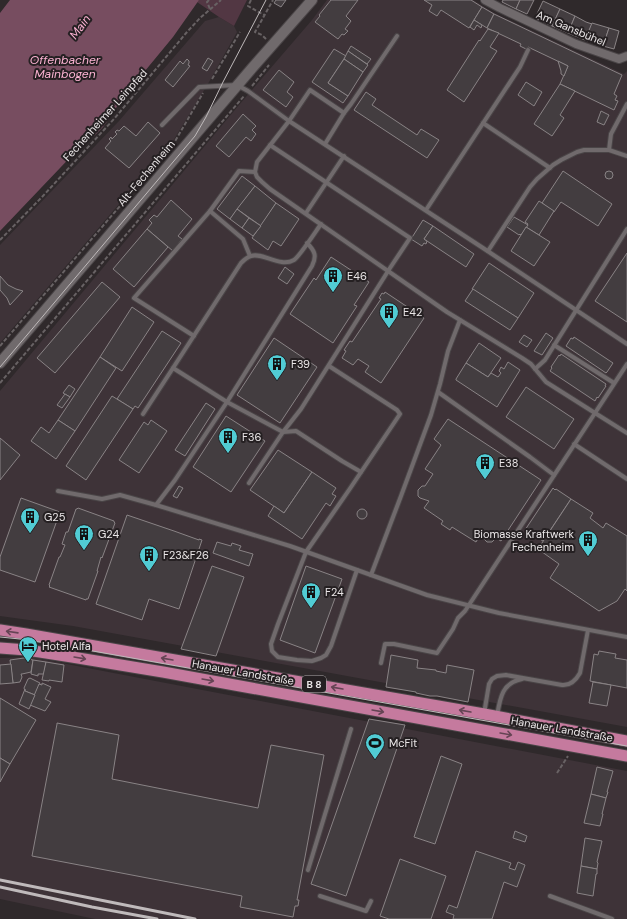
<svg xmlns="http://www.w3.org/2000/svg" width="627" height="919" viewBox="0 0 627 919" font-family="'DM Sans',sans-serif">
  <rect width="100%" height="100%" fill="#2f292b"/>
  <g fill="#3e3338">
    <path d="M327,0H473L494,13L624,74L627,71V727L73,626L0,616V391L239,105L312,20Z"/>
    <path d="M219,17L234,26L237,32L209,82L173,141L0,343V245L119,121L205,21Z"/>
    <path d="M30,657L627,771V919H95L0,899V658Z"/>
  </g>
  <path fill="#523743" d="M199,0H247L234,26L219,17L197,2Z"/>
  <path fill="#774d60" d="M10,0H199L173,37L121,100L111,116L103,127L95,135L80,147L0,231V13Z"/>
  <g fill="#433d40" stroke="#898385">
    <path d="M276,0H286L281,7L274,3Z"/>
    <path d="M331,0H358L346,16L351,21L345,29L348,31L344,35L342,34L338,39L315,22L320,16L319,15Z"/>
    <path d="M424,0H471L482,7L469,28L441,10L437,16L429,11L432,5Z"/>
    <path d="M503,0H520L516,9L502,2Z"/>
    <path d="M520,0H534L527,14L516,9Z"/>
    <path d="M543,1L560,9L552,26L535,18Z"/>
    <path d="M482,7L494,14L487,28L474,20Z"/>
    <path d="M560,9L575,16L568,33L552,26Z"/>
    <path d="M494,14L622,75L614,94L617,96L615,100L618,101L614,110L560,84L568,66L528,47L526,49L520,46L521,44L487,28Z"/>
    <path d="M575,16L586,22L592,24L585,40L568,33Z"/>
    <path d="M474,20L482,25L481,28L477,25L474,30L470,27Z"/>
    <path d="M592,23L609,28L603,46L585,40Z"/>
    <path d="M609,28L619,31L614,49L603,46Z"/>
    <path d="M488,29L499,33L490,47L497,51L464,102L447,90L479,40L480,41Z"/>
    <path d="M351,46L371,59L367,64L348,51Z"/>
    <path d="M334,49L346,56L328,83L348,96L343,103L312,82Z"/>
    <path d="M348,51L368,65L363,72L344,59Z"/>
    <path d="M208,58L213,61L207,71L202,68Z"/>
    <path d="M187,59L189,61V63L188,65L190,66L173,87L165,80L180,61L183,64Z"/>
    <path d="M344,59L363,72L348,96L328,83Z"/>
    <path d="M558,61L568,66L564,76L561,74V71Z"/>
    <path d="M279,70L294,82L287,92L293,97L286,107L263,90Z"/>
    <path d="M526,82L542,92L534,106L518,95Z"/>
    <path d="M560,84L575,91L560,115L564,118L552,136L534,124Z"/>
    <path d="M366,92L376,99L372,105L417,135L421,129L439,140L427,158L354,110Z"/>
    <path d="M601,111L609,115L604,125L597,122Z"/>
    <path d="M243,114L256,126L252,130L256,134L251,141L246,137L229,157L216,146Z"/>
    <path d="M148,122L160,133L129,168L105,148L111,141L109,139L111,137L112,139L117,134L115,132L117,130L119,131L124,126L136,136Z"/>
    <circle cx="609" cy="175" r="4"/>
    <path d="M563,171L612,204L598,226L561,202L554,212L542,203Z"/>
    <path d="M242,176L255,186L230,219L217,209Z"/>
    <path d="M255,186L276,203L261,226L237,209Z"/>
    <path d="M171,200L192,219L178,236L182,239L173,251L147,229L152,223L149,220L154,215L157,217Z"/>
    <path d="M539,201L554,211L539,235L526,227L528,224L525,222Z"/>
    <path d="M276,203L299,219L281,246L273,241L268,250L252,238Z"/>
    <path d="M237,209L249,218L242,228L230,219Z"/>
    <path d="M514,217L528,225L521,235L520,234L519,235L507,227Z"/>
    <path d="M249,218L261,226L253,236L242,228Z"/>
    <path d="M423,220L433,226L424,239L427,241L426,244L424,243L422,246L411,239Z"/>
    <path d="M433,226L474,254L466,267L424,239Z"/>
    <path d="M526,227L550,242L534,266L511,251Z"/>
    <path d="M147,229L168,247L134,287L113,269Z"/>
    <path d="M627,253V322L595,301Z"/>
    <path d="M331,257L369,282L354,305L357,306L333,343L290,314L314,278L316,280Z"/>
    <path d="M489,263L534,293L518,318L472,289Z"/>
    <path d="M285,267L294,274L287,284L278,278Z"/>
    <path d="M0,276L8,285L16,289L23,291L10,305L7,298L0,290Z"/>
    <path d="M102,282L120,297L55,373L37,358Z"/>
    <path d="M473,289L518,318L510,330L465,301Z"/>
    <path d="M385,292L424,318L381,383L365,372L369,366L358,359L353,365L342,358L346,351L344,350L350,341L352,342L381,299L379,298L382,293L384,294Z"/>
    <path d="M132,307L154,322L122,371L100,357Z"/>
    <path d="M162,331L181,343L138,408L135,406L133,409L117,399Z"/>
    <path d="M546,333L553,338L542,355L534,351Z"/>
    <path d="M524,335L532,340L527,347L519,342Z"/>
    <path d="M574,337L613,363L607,372L606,373L566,346L571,338L573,339Z"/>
    <path d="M274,338L317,367L280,423L237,395Z"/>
    <path d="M479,343L501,358L488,377L466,363Z"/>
    <path d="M561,354L606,384L605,386H606L598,398L597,397L595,401L550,371L552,368L551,367L559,355L560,356Z"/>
    <path d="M100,357L116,368L75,431L58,420Z"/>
    <path d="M508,362L520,370L497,407L456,380V379L466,363L488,377L491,373L498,377L501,373L499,371L501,367L504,369Z"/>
    <path d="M69,385L75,389L70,397L63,393Z"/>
    <path d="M526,387L574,419L554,449L506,417Z"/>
    <path d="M65,394L70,397L62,408L57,405Z"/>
    <path d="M112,396L133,409L86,480L66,466Z"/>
    <path d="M206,403L215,409L185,456L175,450Z"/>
    <path d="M226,416L265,441L231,492L193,467Z"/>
    <path d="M448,419L541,480L501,541L496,538L492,542H487L480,535L476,542L452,527L450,530L441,524L443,521L424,508L429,501L420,498L418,496V490L422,486H425L433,474L425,469L441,445L434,439Z"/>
    <path d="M58,420L75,431L56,459L31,441L41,427L49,433Z"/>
    <path d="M151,420L167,431L139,473L119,460L144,422L148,425Z"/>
    <path d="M0,438L20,455L0,480Z"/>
    <path d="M278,450L312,472L284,513L250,490Z"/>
    <path d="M312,472L336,488L332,494L336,496L330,506L326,503L302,539L268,516L274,506L284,513Z"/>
    <path d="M179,486L183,488L177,498L173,496Z"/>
    <path d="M553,488L555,490L556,489L571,499L543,541L525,530Z"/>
    <path d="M21,498L60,512L35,582L0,570V557Z"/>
    <path d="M571,499L593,513L590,518L603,528L606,523L627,536V591L625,589L617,601L599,611L550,578L559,564L538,549Z"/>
    <path d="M78,508L114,521V522L115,523L102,558L101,557L97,571H98L88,599H86V600L49,587L50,586L49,585L59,557H60L65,545L62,544L66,532H68L76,509H77Z"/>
    <circle cx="362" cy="514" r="5"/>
    <path d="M127,515L174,531L199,540V539L202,540L179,609L149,599L142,620L96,604Z"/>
    <path d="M217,542L231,546L232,543L241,546L239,550L253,554L249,566L213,553Z"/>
    <path d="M212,566L244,577L216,656L181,649Z"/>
    <path d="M306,566L342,579L315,653L280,640Z"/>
    <path d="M599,651L616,654L615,658L627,660V688L590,681L594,654L598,655Z"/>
    <path d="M391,655L418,660L417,668L436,670V671L446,673L447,665L474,670L468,702L437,696H430L416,693V692L386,687Z"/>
    <path d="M24,658L33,660L31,672L22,674H21L22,677L20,682L13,683L10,660Z"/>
    <path d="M33,660L46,662L44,674H38V676L31,674Z"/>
    <path d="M46,662L64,665L62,682L49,680V681L42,680Z"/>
    <path d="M11,664L13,683L0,684V665Z"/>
    <path d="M30,678L40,683L35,695L25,691L24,688L28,679Z"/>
    <path d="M593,682L611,685L607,706L589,703Z"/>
    <path d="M42,683L51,687L45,699L51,702L45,711L30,705L39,684L42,685Z"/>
    <path d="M25,689V691L35,695L29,709L19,704Z"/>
    <path d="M0,698L36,720L10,764L0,758Z"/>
    <path d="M369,719L405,725L346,896L311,884Z"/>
    <path d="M57,723L119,735L112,779L258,808L271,745L324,755L297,900H299L298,906H295L293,917L240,907L242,896L32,856L57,724Z"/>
    <path d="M441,756L462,764L435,844L414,837Z"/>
    <path d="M0,758L10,764L0,782Z"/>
    <path d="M597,767L613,771L607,792H608L606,798L591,794Z"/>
    <path d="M591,794L606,798L602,814H603L600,826L584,823Z"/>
    <path d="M515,831L527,836L525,842L513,838Z"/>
    <path d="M585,838L602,841L597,862L598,863L597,869L581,866Z"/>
    <path d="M476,851L511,863L509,868L515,870L518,862L525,865L517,887L504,882L492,919H453L454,915L446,912L449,905L457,908Z"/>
    <path d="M400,859L446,876L431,919H389L380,916Z"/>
    <path d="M581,866L597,869V874H596L593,896L577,893Z"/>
  </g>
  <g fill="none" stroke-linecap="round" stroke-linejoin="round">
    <g stroke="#4a4547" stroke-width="6">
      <g id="service">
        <path d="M344,113L351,104L397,36"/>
        <path d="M483,123L550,168"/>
        <path d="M162,125L199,87L237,85L248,91L289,121L483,248L627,344"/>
        <path d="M325,144L344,113L310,90L289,121L257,162L255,172L257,177L262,182L270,189L447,312L522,358L531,364L546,382L595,413L627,364"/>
        <path d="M609,150L611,134L627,104"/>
        <path d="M426,210L520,67L528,50"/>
        <path d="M210,211L243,239L250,256"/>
        <path d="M306,213L344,156"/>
        <path d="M321,224C316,231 299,257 294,260C280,268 263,252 251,256C247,257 244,260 241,263L173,368L227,402L283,432L296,431L342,461L361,472"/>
        <path d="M488,251L530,187L537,179L553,165L561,160L577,152L584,150H609L627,156"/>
        <path d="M194,336L134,298L210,211L239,171L255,172"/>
        <path d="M554,345L614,383"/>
        <path d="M329,366L397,410L400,414L349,490L306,552L278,624L271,644L272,651L278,657L297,660L312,661L321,658L326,655L331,646L357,570"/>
        <path d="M535,369L545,360L627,229"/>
        <path d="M438,392L530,457L554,475"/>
        <path d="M143,414L173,368"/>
        <path d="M574,444L627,479"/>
        <path d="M249,483L283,432L301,409L390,268L410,238L270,145"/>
        <path d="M58,491L102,499L120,495L156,505L290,546L427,595L499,613L627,637"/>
        <path d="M156,505L175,480L227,402L312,266C317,256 315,251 307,243"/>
        <path d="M371,575L401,496L431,415L440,384L448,351L460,320"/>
        <path d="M381,663L385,644H394L437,653L453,629L458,618L465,611L595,413L627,433"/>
        <path d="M484,714L489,684L492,679L497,676L506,675L562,685C571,686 576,680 580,673L588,630"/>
        <path d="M497,716C500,698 502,683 522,679"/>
        <path d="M308,870L351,729"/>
        <path d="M320,896L366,911L371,901"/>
        <path d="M550,896L612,919"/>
      </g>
    </g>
    <g stroke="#4a4547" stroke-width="10">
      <path id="minor" d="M485,0L500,8L576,44L619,59L627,56"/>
    </g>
    <g stroke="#4a4547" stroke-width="12">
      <path id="tertiary" d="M0,363L253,67L312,0"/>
    </g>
    <g stroke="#4a4547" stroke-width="13">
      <g id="primary">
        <path d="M0,630L26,634L484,714L627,741"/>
        <path d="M0,648L27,650L72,657L163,672L627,756"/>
      </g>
    </g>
    <g stroke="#686264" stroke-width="2" stroke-dasharray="4 2" stroke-linecap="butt">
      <path d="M209,0L207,2L210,9"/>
      <path d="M251,0L248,6L264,15"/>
      <path d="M266,39L262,35L255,32L273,0"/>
      <path d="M212,79L240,32"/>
      <path d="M252,86L269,65"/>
      <path d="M0,240L42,197L114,119L187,32L200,18L221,0"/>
      <path d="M0,346L174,143L203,93"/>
      <path d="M0,383L244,96"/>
      <path d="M557,773L568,756"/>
    </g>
    <use href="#service" stroke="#706a6c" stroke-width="4"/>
    <use href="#minor" stroke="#706a6c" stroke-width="8"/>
    <use href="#tertiary" stroke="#706a6c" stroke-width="10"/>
    <use href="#primary" stroke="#c57a9e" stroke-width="11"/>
    <g stroke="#bfbabb" stroke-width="1">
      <path d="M0,367L195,136L206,117L223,82L266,0"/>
      <path d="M0,637L20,639L59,645L627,746"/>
    </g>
    <g stroke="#bfbabb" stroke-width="3">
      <path d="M0,880L195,919"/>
      <path d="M0,887L92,907L157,919"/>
    </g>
  </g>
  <defs><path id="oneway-shaft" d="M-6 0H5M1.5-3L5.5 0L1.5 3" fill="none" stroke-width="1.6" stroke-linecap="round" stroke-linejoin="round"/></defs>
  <g stroke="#654454">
    <use href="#oneway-shaft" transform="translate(12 632) rotate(-172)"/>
    <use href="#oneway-shaft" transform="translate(80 658) rotate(10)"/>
    <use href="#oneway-shaft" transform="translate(167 659) rotate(-170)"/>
    <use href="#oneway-shaft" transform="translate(208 680) rotate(10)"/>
    <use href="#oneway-shaft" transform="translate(337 688) rotate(-170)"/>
    <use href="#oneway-shaft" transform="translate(378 711) rotate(10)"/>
    <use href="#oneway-shaft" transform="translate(465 711) rotate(-170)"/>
    <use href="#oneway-shaft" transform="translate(506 734) rotate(10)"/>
  </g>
  <defs>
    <g id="building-pin" transform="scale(1)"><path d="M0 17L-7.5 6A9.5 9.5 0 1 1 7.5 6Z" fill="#51ccd4" stroke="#252022"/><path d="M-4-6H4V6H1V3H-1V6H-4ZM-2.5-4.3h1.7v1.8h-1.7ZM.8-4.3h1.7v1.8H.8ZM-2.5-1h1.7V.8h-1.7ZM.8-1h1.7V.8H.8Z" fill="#111"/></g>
    <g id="hotel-pin" transform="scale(1)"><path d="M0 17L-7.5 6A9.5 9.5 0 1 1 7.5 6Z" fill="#51ccd4" stroke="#252022"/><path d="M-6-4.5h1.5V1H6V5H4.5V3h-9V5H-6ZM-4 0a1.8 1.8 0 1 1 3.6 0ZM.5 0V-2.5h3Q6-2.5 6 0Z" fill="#111"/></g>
    <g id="stadium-pin" transform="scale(1)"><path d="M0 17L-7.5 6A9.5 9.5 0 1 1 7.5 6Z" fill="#51ccd4" stroke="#252022"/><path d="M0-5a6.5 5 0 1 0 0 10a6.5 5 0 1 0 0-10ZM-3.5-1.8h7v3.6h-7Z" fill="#111"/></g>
  </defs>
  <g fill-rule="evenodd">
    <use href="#building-pin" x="333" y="276"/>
    <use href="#building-pin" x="389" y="312"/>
    <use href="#building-pin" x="277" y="364"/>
    <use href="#building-pin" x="228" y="437"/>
    <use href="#building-pin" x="485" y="463"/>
    <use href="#building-pin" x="30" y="517"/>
    <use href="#building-pin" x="84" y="534"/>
    <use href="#building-pin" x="588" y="540"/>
    <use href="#building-pin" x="149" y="555"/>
    <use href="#building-pin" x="311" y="592"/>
    <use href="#hotel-pin" x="28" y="646"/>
    <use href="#stadium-pin" x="375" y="743"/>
  </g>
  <g text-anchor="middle" stroke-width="4" stroke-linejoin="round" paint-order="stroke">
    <rect fill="#252022" stroke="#afabac" stroke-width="1" x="302" y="676" width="24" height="16" rx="3"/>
    <g font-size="10" font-weight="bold" fill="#eae6e7">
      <text x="314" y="688">B 8</text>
    </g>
    <g font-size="11" fill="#eae6e7" stroke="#252022">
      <text transform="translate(571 28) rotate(23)" y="4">Am Gansbühel</text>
      <text transform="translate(105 115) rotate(-48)" y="4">Fechenheimer Leinpfad</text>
      <text transform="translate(146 173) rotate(-50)" y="4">Alt-Fechenheim</text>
      <text transform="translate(243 672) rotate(10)" y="4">Hanauer Landstraße</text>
      <text transform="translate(562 729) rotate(10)" y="4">Hanauer Landstraße</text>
    </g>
    <g font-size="11" fill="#eae6e7" stroke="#252022" text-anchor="start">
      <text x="347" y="280">E46</text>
      <text x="403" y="316">E42</text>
      <text x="291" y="368">F39</text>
      <text x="242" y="441">F36</text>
      <text x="499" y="467">E38</text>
      <text x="44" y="521">G25</text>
      <text x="98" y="538">G24</text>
      <text x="574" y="538" text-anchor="end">Biomasse Kraftwerk<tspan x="574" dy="13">Fechenheim</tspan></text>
      <text x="163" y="559">F23&amp;F26</text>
      <text x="325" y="596">F24</text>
      <text x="42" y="650">Hotel Alfa</text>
      <text x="389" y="747">McFit</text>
    </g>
    <g font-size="12" font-style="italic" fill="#fbb2d2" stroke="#252022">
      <text transform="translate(80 27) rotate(-54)" y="4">Main</text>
      <text x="65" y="64">Offenbacher<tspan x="65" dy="14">Mainbogen</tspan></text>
    </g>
  </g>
</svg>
